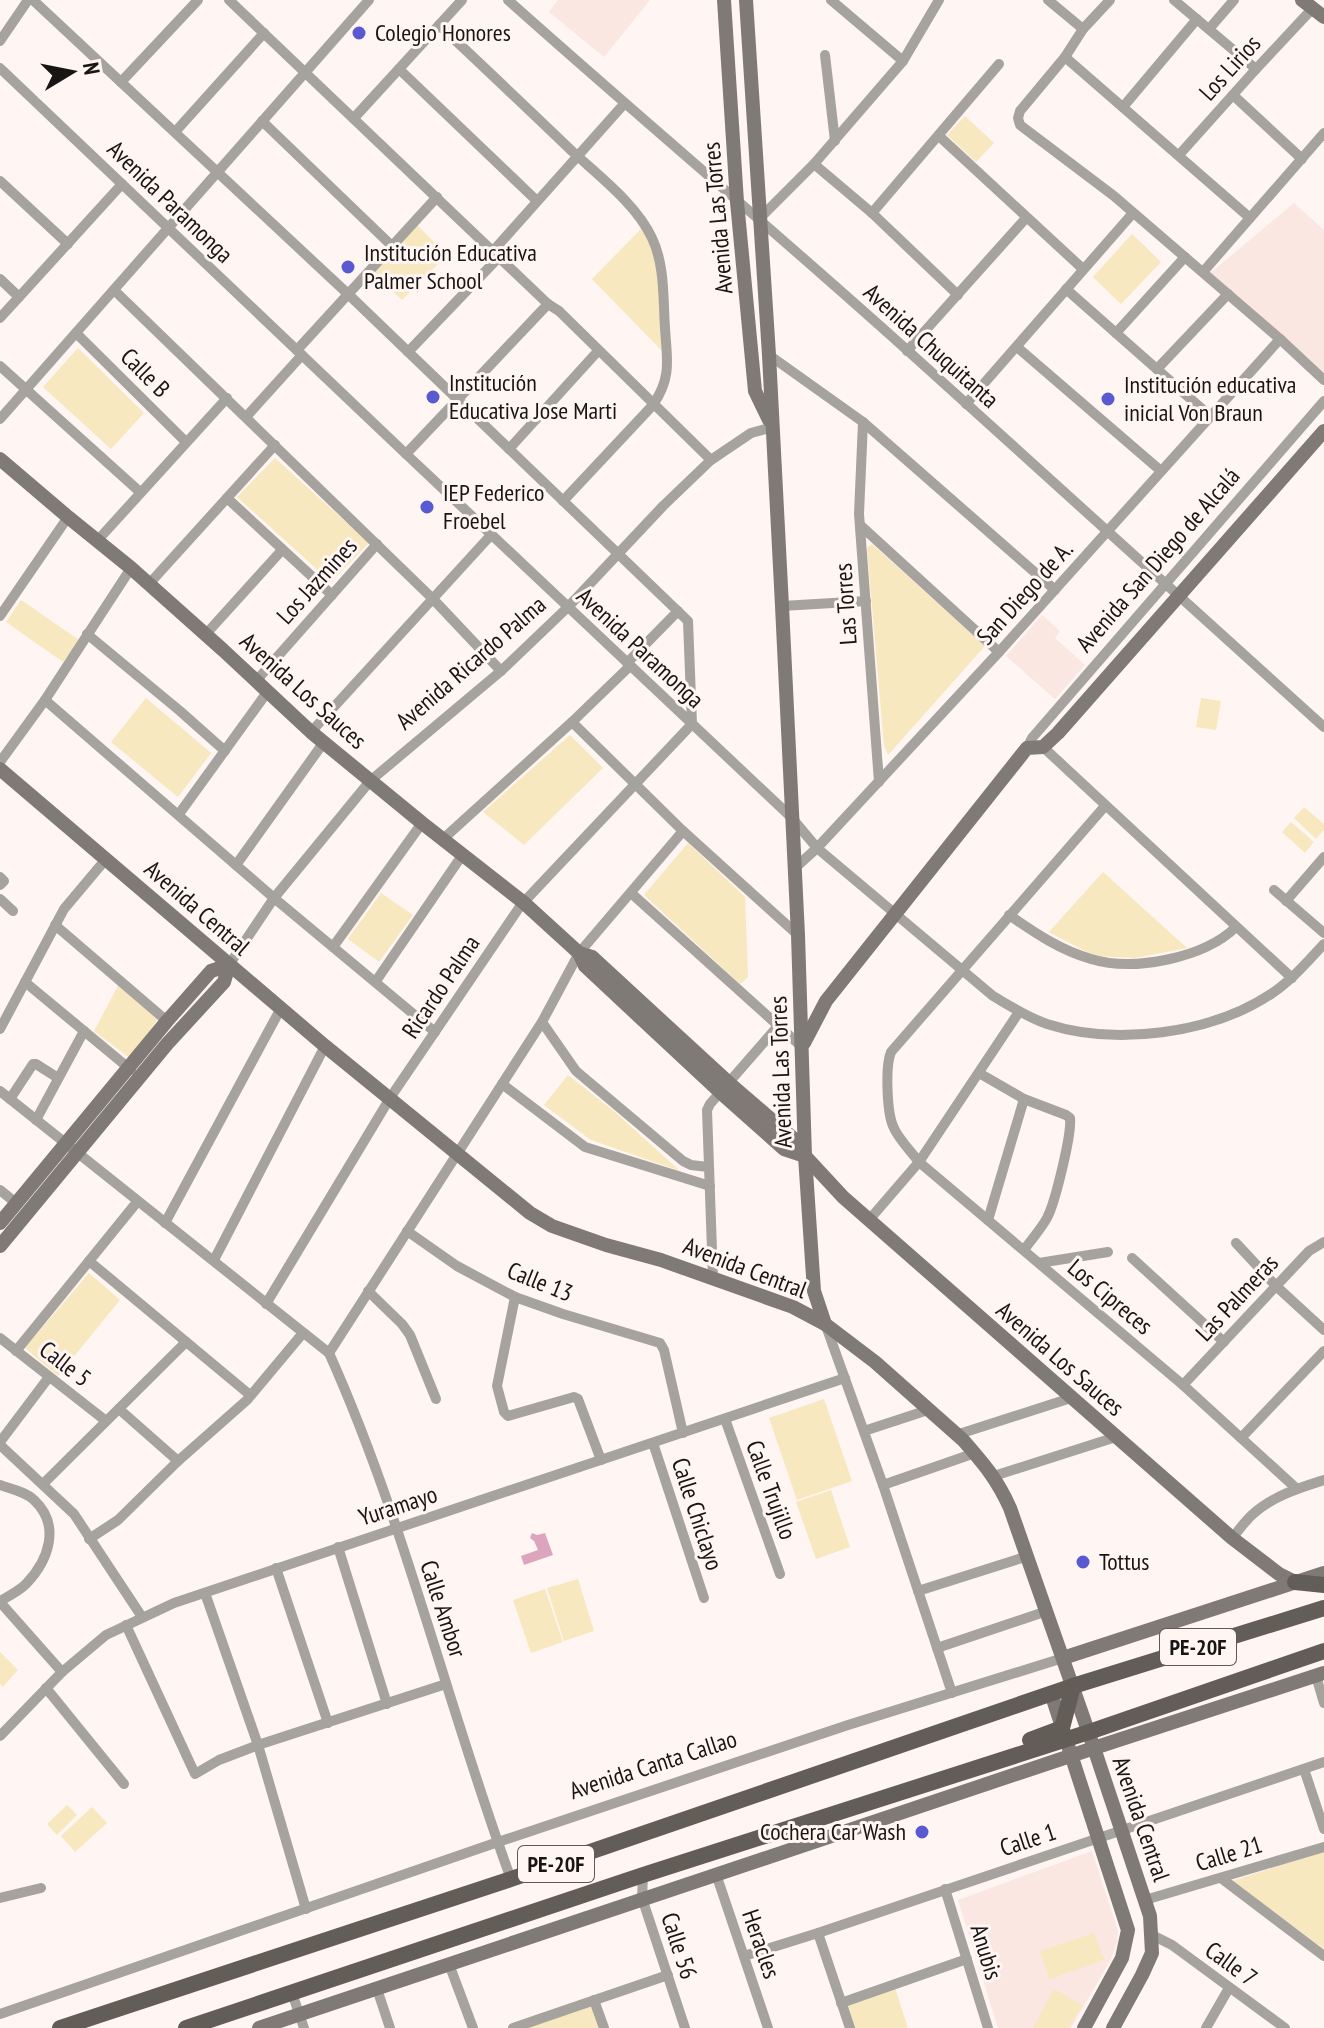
<svg xmlns="http://www.w3.org/2000/svg" width="1324" height="2028" viewBox="0 0 1324 2028" font-family="'PT Sans Narrow',sans-serif">
  <rect width="100%" height="100%" fill="#fff5f2"/>
  <g fill="#fae7e1">
    <path d="M558,0H650L604,57L549,12Z"/>
    <path d="M1294,203L1324,230V374L1209,274Z"/>
    <path d="M1042,615L1060,631L1055,638L1085,665L1055,699L1006,656Z"/>
    <path d="M1092,1851L1118,1931L1117,1943L1110,1961L1071,2028H998L958,1900Z"/>
  </g>
  <g fill="#f8e8bf">
    <path d="M965,116L994,143L976,162L947,135Z"/>
    <path d="M416,224L447,255L402,300L372,272Z"/>
    <path d="M642,228L652,246L658,276L662,351L592,279Z"/>
    <path d="M1132,234L1161,262L1121,304L1093,277Z"/>
    <path d="M78,348L144,413L111,449L43,387Z"/>
    <path d="M275,458L369,543L331,582L237,497Z"/>
    <path d="M872,544L985,646L888,755L884,746L867,548Z"/>
    <path d="M21,600L79,640L63,662L6,622Z"/>
    <path d="M146,698L211,753L178,797L111,742Z"/>
    <path d="M1201,698L1221,701L1216,730L1196,727Z"/>
    <path d="M570,735L603,768L524,845L483,812Z"/>
    <path d="M1304,807L1324,824V830L1316,839L1294,818Z"/>
    <path d="M1291,822L1314,842L1305,853L1282,832Z"/>
    <path d="M688,843L745,897L748,977L740,984L644,895Z"/>
    <path d="M1103,872L1187,948L1136,958L1094,956L1049,932Z"/>
    <path d="M381,893L413,915L379,962L348,939Z"/>
    <path d="M119,984L158,1018L131,1059L94,1031Z"/>
    <path d="M568,1075L615,1112L680,1171L591,1140L544,1105Z"/>
    <path d="M89,1273L120,1300L58,1376L25,1348Z"/>
    <path d="M824,1399L852,1481L797,1500L769,1418Z"/>
    <path d="M831,1490L850,1547L816,1559L796,1502Z"/>
    <path d="M578,1579L594,1631L564,1641L547,1588Z"/>
    <path d="M545,1589L563,1642L531,1653L513,1600Z"/>
    <path d="M0,1652L18,1670L3,1687L0,1684Z"/>
    <path d="M67,1805L77,1815L57,1835L47,1824Z"/>
    <path d="M92,1807L107,1823L75,1852L61,1836Z"/>
    <path d="M1324,1851V1949L1232,1881Z"/>
    <path d="M1094,1933L1104,1960L1049,1979L1040,1951Z"/>
    <path d="M895,1988L908,2028H855L847,2004Z"/>
    <path d="M1054,1989L1082,2005L1069,2028H1033Z"/>
    <path d="M594,2006L602,2028H527Z"/>
  </g>
  <path fill="#dda5bd" d="M532,1533L537,1535L545,1533L553,1555L524,1565L521,1556L538,1550L534,1541L530,1538Z"/>
  <g fill="none" stroke-linecap="round" stroke-linejoin="round">
    <g stroke="#a6a39f" stroke-width="10">
      <path d="M33,0L348,294L688,621L692,724L521,905L390,1098L266,1304"/>
      <path d="M229,0L548,304L559,311L711,460"/>
      <path d="M508,0C640,118 776,232 907,350C1046,476 1185,602 1324,727"/>
      <path d="M831,0L903,61"/>
      <path d="M1048,0L1083,29"/>
      <path d="M1110,0L1083,29L1065,57L1020,111L1018,118L1020,125L1114,196L1280,339L1324,380"/>
      <path d="M1174,0L1256,69"/>
      <path d="M439,25C484,67 529,110 573,152C599,176 637,205 652,238C665,265 663,299 665,328C667,360 672,377 653,405L563,501"/>
      <path d="M1209,29L1234,0"/>
      <path d="M0,41L28,0"/>
      <path d="M825,55L835,141"/>
      <path d="M1065,57L1250,218"/>
      <path d="M0,68L406,454L792,818L817,848L993,996C1010,1006 1027,1017 1047,1024C1115,1046 1211,1034 1271,994C1291,981 1307,962 1324,944"/>
      <path d="M399,69L537,201"/>
      <path d="M121,82L198,0"/>
      <path d="M1233,95L1302,159"/>
      <path d="M1123,107L1197,19"/>
      <path d="M354,118L462,0"/>
      <path d="M262,121L392,246"/>
      <path d="M175,132L264,33"/>
      <path d="M939,136L1083,269"/>
      <path d="M1179,155L1256,69L1312,9"/>
      <path d="M814,164L872,213L958,295"/>
      <path d="M0,181L68,244"/>
      <path d="M872,213L999,64"/>
      <path d="M759,219L814,164L903,61L939,0"/>
      <path d="M493,251L624,104"/>
      <path d="M1203,272L1324,133"/>
      <path d="M0,279L19,297"/>
      <path d="M1066,289L1210,416"/>
      <path d="M114,290L433,599L501,671"/>
      <path d="M0,318L122,184"/>
      <path d="M76,333L186,442"/>
      <path d="M1116,333L1185,257"/>
      <path d="M1017,347L1161,471"/>
      <path d="M297,350L437,197"/>
      <path d="M907,351L1026,218"/>
      <path d="M408,352L500,256"/>
      <path d="M769,355L863,422L1055,590"/>
      <path d="M0,366L140,492"/>
      <path d="M1157,369L1228,294"/>
      <path d="M966,404L1133,213"/>
      <path d="M246,417L302,355"/>
      <path d="M0,419L369,0"/>
      <path d="M863,422L859,514L879,782"/>
      <path d="M509,449L598,351"/>
      <path d="M406,454L548,304"/>
      <path d="M227,498L332,595"/>
      <path d="M860,525L999,652"/>
      <path d="M97,541L227,398"/>
      <path d="M149,584L275,445"/>
      <path d="M782,606L866,601"/>
      <path d="M0,616L68,517"/>
      <path d="M87,634L180,711L225,751"/>
      <path d="M206,634L282,550"/>
      <path d="M627,663L678,611"/>
      <path d="M256,681L377,544"/>
      <path d="M45,700L274,898L435,1032"/>
      <path d="M572,722L683,831L798,935"/>
      <path d="M311,732L491,535"/>
      <path d="M1043,747L1292,978"/>
      <path d="M1027,748L1032,738L1324,401"/>
      <path d="M0,762L45,700L131,568"/>
      <path d="M1105,806L891,1052C885,1066 887,1112 893,1126C898,1139 911,1151 919,1162L1183,1385L1297,1489"/>
      <path d="M179,814L268,691"/>
      <path d="M443,839L572,722L630,666"/>
      <path d="M236,865L324,742"/>
      <path d="M795,868L817,848L999,652L1280,339"/>
      <path d="M0,877L4,881L0,885"/>
      <path d="M1274,890L1324,933"/>
      <path d="M631,893L802,1047"/>
      <path d="M0,899L13,911"/>
      <path d="M1286,901L1324,857"/>
      <path d="M1009,915C1035,933 1060,950 1091,959C1134,972 1204,958 1236,927"/>
      <path d="M55,925L167,1021"/>
      <path d="M333,947L422,823"/>
      <path d="M229,965L274,898L370,781L501,671L568,607L663,506L711,460L751,433L773,427"/>
      <path d="M376,981L463,854"/>
      <path d="M25,982L131,1070"/>
      <path d="M542,1022L576,1071L683,1161L691,1165L708,1167"/>
      <path d="M0,1029L64,909L106,859"/>
      <path d="M979,1073L1024,1099L1066,1115L1070,1118C1072,1134 1055,1203 1047,1218C1041,1229 1031,1240 1024,1250"/>
      <path d="M502,1084L585,1147L710,1186"/>
      <path d="M0,1091L329,1353C405,1522 447,1705 511,1879"/>
      <path d="M10,1099L33,1064H36L58,1078"/>
      <path d="M36,1120L84,1031"/>
      <path d="M0,1190L16,1203"/>
      <path d="M869,1220L919,1162L1019,1012"/>
      <path d="M988,1220L1024,1099"/>
      <path d="M165,1223L281,1008"/>
      <path d="M407,1231L457,1266L515,1297L563,1314L660,1343L664,1350L683,1433"/>
      <path d="M1236,1243L1276,1286L1324,1330"/>
      <path d="M1132,1258L1224,1342"/>
      <path d="M214,1260L325,1046"/>
      <path d="M89,1261L250,1395"/>
      <path d="M1039,1263L1108,1252"/>
      <path d="M713,1278L707,1110L710,1104L778,1026"/>
      <path d="M368,1291L402,1324L410,1335L436,1399"/>
      <path d="M515,1297L497,1386L504,1412L508,1416L574,1397L578,1399L601,1460"/>
      <path d="M826,1326L883,1485L952,1693"/>
      <path d="M0,1338L106,1421"/>
      <path d="M16,1351L137,1202"/>
      <path d="M329,1353L542,1022L579,953L683,831"/>
      <path d="M1183,1385L1309,1251L1324,1242"/>
      <path d="M119,1409L178,1461"/>
      <path d="M725,1419L780,1574"/>
      <path d="M864,1431L928,1410"/>
      <path d="M956,1435L1071,1398"/>
      <path d="M1241,1438L1324,1351"/>
      <path d="M0,1442L49,1377"/>
      <path d="M653,1443L704,1598"/>
      <path d="M0,1445L74,1514L142,1617"/>
      <path d="M994,1476L1116,1437"/>
      <path d="M43,1484L186,1342"/>
      <path d="M0,1485C11,1489 26,1492 34,1500C61,1525 49,1560 26,1584C19,1591 9,1596 0,1601"/>
      <path d="M883,1485L975,1453"/>
      <path d="M1232,1538C1239,1530 1245,1521 1253,1514C1273,1496 1299,1488 1324,1480"/>
      <path d="M89,1539L118,1520L178,1461L247,1400L303,1333"/>
      <path d="M338,1547L387,1704"/>
      <path d="M276,1568L328,1723"/>
      <path d="M918,1591L1028,1556"/>
      <path d="M205,1593L258,1745L306,1909"/>
      <path d="M0,1602L62,1672"/>
      <path d="M126,1625L195,1774L219,1760L258,1745L446,1684"/>
      <path d="M937,1648L1047,1611"/>
      <path d="M1316,1676L1324,1703"/>
      <path d="M46,1688L124,1784"/>
      <path d="M0,1736L62,1672L106,1635L174,1603L845,1378"/>
      <path d="M1304,1769L1324,1829"/>
      <path d="M716,1874L768,2028"/>
      <path d="M643,1875L642,1898L685,2028"/>
      <path d="M1221,1878L1324,1956"/>
      <path d="M945,1889L988,2028"/>
      <path d="M0,1898L41,1888"/>
      <path d="M1145,1900L1324,1847"/>
      <path d="M818,1933L850,2028"/>
      <path d="M1152,1935L1172,1945L1285,2028"/>
      <path d="M744,1956L818,1933L1324,1762"/>
      <path d="M449,1964L473,2028"/>
      <path d="M377,1989L390,2028"/>
      <path d="M292,1993L304,2028"/>
      <path d="M594,2000L604,2028"/>
      <path d="M841,2003L967,1959"/>
      <path d="M0,2014L498,1842L848,1725L1063,1658"/>
      <path d="M513,2028L668,1975"/>
      <path d="M1206,2028L1229,1988"/>
    </g>
    <g stroke="#7f7a75" stroke-width="14">
      <path d="M724,0L737,202L755,391L769,420"/>
      <path d="M746,0L769,355L782,606L798,935L805,1156L814,1291L825,1324"/>
      <path d="M1302,0L1324,17"/>
      <path d="M0,459L68,517L131,568L223,650L311,732L422,823L523,902L579,953L592,957L729,1083L794,1139L805,1156L843,1197L1232,1538L1279,1574L1295,1582"/>
      <path d="M0,769L325,1046L530,1213L552,1226L606,1245L661,1260L793,1307L825,1324L875,1362L963,1440C984,1464 997,1479 1010,1508L1094,1748L1150,1916L1152,1953L1142,1975L1113,2028"/>
      <path d="M579,953L585,966L720,1092L784,1149L805,1156"/>
      <path d="M804,1043L826,1001L1027,748L1043,747L1058,733L1324,431"/>
      <path d="M0,1223L167,1021L211,971L229,965"/>
      <path d="M0,1246L167,1044L224,982L229,965"/>
      <path d="M1063,1658L1324,1573"/>
      <path d="M1051,1693L1128,1930L1122,1958L1084,2028"/>
      <path d="M259,2028L1094,1748L1324,1673"/>
    </g>
    <g stroke="#635d58" stroke-width="16">
      <path d="M1295,1582L1324,1585"/>
      <path d="M1030,1740L1062,1728L1073,1686"/>
      <path d="M60,2028L511,1879L1073,1686L1324,1608"/>
      <path d="M186,2028L643,1875L1089,1732L1324,1651"/>
    </g>
  </g>
  <g fill="#5959d1" stroke="#fff5f2" stroke-width="3">
    <circle cx="359" cy="33" r="8"/>
    <circle cx="348" cy="267" r="8"/>
    <circle cx="433" cy="397" r="8"/>
    <circle cx="1108" cy="399" r="8"/>
    <circle cx="427" cy="507" r="8"/>
    <circle cx="1083" cy="1562" r="8"/>
    <circle cx="922" cy="1832" r="8"/>
  </g>
  <g text-anchor="middle" stroke-width="6" stroke-linejoin="round" paint-order="stroke">
    <g fill="#fff5f2" stroke="#5e5857" stroke-width="2">
      <rect x="1160" y="1629" width="76" height="36" rx="6"/>
      <rect x="518" y="1846" width="76" height="36" rx="6"/>
    </g>
    <g font-size="22" font-weight="bold" fill="#191514">
      <text x="1198" y="1655">PE-20F</text>
      <text x="556" y="1872">PE-20F</text>
    </g>
    <g font-size="24" fill="#191514" stroke="#fff5f2" text-anchor="start">
      <text x="375" y="41">Colegio Honores</text>
      <text x="364" y="261">Institución Educativa<tspan x="364" dy="28">Palmer School</tspan></text>
      <text x="449" y="391">Institución<tspan x="449" dy="28">Educativa Jose Marti</tspan></text>
      <text x="1124" y="393">Institución educativa<tspan x="1124" dy="28">inicial Von Braun</tspan></text>
      <text x="443" y="501">IEP Federico<tspan x="443" dy="28">Froebel</tspan></text>
      <text x="1099" y="1570">Tottus</text>
      <text x="906" y="1840" text-anchor="end">Cochera Car Wash</text>
    </g>
    <g font-size="24" fill="#191514" stroke="#fff5f2">
      <text transform="translate(1230 68) rotate(-48)" y="8">Los Lirios</text>
      <text transform="translate(170 202) rotate(44)" y="8">Avenida Paramonga</text>
      <text transform="translate(718 218) rotate(-95)" y="8">Avenida Las Torres</text>
      <text transform="translate(931 346) rotate(42)" y="8">Avenida Chuquitanta</text>
      <text transform="translate(145 373) rotate(45)" y="8">Calle B</text>
      <text transform="translate(1158 560) rotate(-49)" y="8">Avenida San Diego de Alcalá</text>
      <text transform="translate(317 581) rotate(-48)" y="8">Los Jazmines</text>
      <text transform="translate(1025 593) rotate(-48)" y="8">San Diego de A.</text>
      <text transform="translate(846 604) rotate(-94)" y="8">Las Torres</text>
      <text transform="translate(640 648) rotate(43)" y="8">Avenida Paramonga</text>
      <text transform="translate(471 663) rotate(-41)" y="8">Avenida Ricardo Palma</text>
      <text transform="translate(303 691) rotate(42)" y="8">Avenida Los Sauces</text>
      <text transform="translate(197 908) rotate(41)" y="8">Avenida Central</text>
      <text transform="translate(441 987) rotate(-56)" y="8">Ricardo Palma</text>
      <text transform="translate(781 1072) rotate(-92)" y="8">Avenida Las Torres</text>
      <text transform="translate(745 1268) rotate(21)" y="8">Avenida Central</text>
      <text transform="translate(540 1282) rotate(22)" y="8">Calle 13</text>
      <text transform="translate(1110 1297) rotate(40)" y="8">Los Cipreces</text>
      <text transform="translate(1237 1298) rotate(-47)" y="8">Las Palmeras</text>
      <text transform="translate(1060 1359) rotate(41)" y="8">Avenida Los Sauces</text>
      <text transform="translate(65 1364) rotate(38)" y="8">Calle 5</text>
      <text transform="translate(771 1490) rotate(70)" y="8">Calle Trujillo</text>
      <text transform="translate(398 1506) rotate(-18)" y="8">Yuramayo</text>
      <text transform="translate(697 1514) rotate(72)" y="8">Calle Chiclayo</text>
      <text transform="translate(443 1609) rotate(72)" y="8">Calle Ambor</text>
      <text transform="translate(653 1765) rotate(-18)" y="8">Avenida Canta Callao</text>
      <text transform="translate(1141 1819) rotate(71)" y="8">Avenida Central</text>
      <text transform="translate(1028 1840) rotate(-18)" y="8">Calle 1</text>
      <text transform="translate(1229 1854) rotate(-17)" y="8">Calle 21</text>
      <text transform="translate(761 1944) rotate(71)" y="8">Heracles</text>
      <text transform="translate(679 1946) rotate(72)" y="8">Calle 56</text>
      <text transform="translate(986 1952) rotate(73)" y="8">Anubis</text>
      <text transform="translate(1231 1964) rotate(36)" y="8">Calle 7</text>
    </g>
  </g>
  <g transform="translate(72 72) rotate(80)" stroke="#fff5f2" stroke-width="6" paint-order="stroke">
  <path d="M0-6L14 30L0 20L-14 30Z" fill="#191514"/>
  <text y="-12" font-size="22" font-weight="bold" text-anchor="middle" fill="#191514">N</text>
  </g>
</svg>
